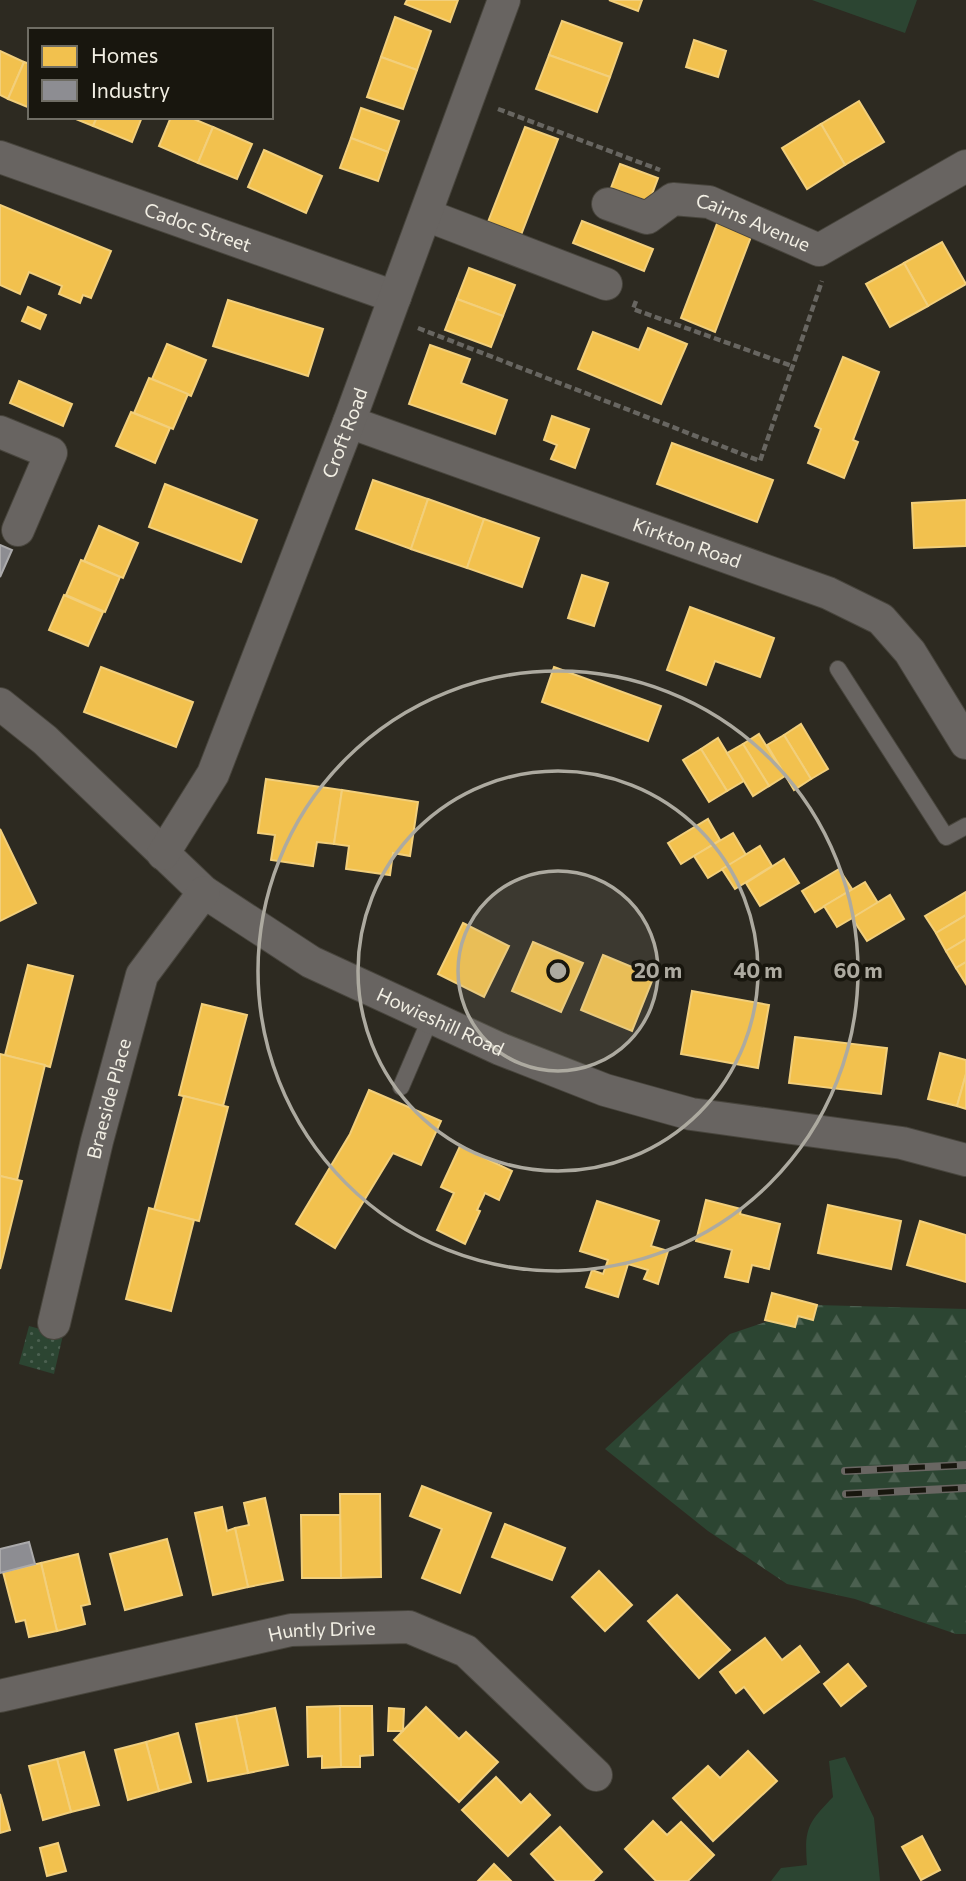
<svg xmlns="http://www.w3.org/2000/svg" width="966" height="1881" viewBox="0 0 966 1881" font-family="Commissioner,sans-serif">
  <defs>
    <pattern id="forest-firs" width="22" height="20" patternUnits="userSpaceOnUse" patternTransform="scale(1.75)"><rect width="22" height="20" fill="#2c4532"/><path d="M5 1l3.5 6h-7zM16 11l3.5 6h-7z" fill="#4b6050"/></pattern>
    <pattern id="park-dots" width="8" height="8" patternUnits="userSpaceOnUse" patternTransform="scale(1.75)"><rect width="8" height="8" fill="#2c4532"/><path d="M2 2h.1M6 6h.1" fill="none" stroke="#4b6050" stroke-width="1.8" stroke-linecap="round"/></pattern>
  </defs>
  <rect width="100%" height="100%" fill="#2d2a21"/>
  <g fill="#2c4532">
    <path d="M812,0H917L905,33Z"/>
    <path d="M845,1757L874,1818L880,1881H771L781,1868L807,1865C804,1828 808,1823 833,1797L829,1761Z"/>
  </g>
  <path fill="url(#forest-firs)" d="M816,1305L966,1309V1634H956L855,1599L787,1584L708,1531L605,1449L730,1334Z"/>
  <path fill="url(#park-dots)" d="M29,1326L63,1335L54,1374L19,1364Z"/>
  <g fill="#f2c14e" stroke="#f2cf7b" stroke-width="2">
    <path d="M407,0H458L450,22L405,4Z"/>
    <path d="M609,0H642L638,11Z"/>
    <path d="M395,17L431,31L417,70L381,57Z"/>
    <path d="M562,21L622,43L610,77L549,55Z"/>
    <path d="M694,40L726,51L718,77L686,67Z"/>
    <path d="M0,51L24,62L8,99L0,95Z"/>
    <path d="M549,55L610,77L597,112L536,89Z"/>
    <path d="M381,57L417,70L403,109L367,97Z"/>
    <path d="M24,62L30,64V108L8,99Z"/>
    <path d="M859,101L884,142L845,165L821,124Z"/>
    <path d="M361,108L399,121L388,152L351,138Z"/>
    <path d="M71,117H97L93,126Z"/>
    <path d="M97,117H142L132,142L93,126Z"/>
    <path d="M171,117H189L213,127L198,163L159,146Z"/>
    <path d="M821,124L845,165L807,189L782,148Z"/>
    <path d="M213,127L252,144L237,179L198,163Z"/>
    <path d="M525,127L558,139L521,235L488,222Z"/>
    <path d="M351,138L388,152L378,181L340,168Z"/>
    <path d="M264,150L322,176L306,213L248,187Z"/>
    <path d="M620,164L658,178L649,202L611,188Z"/>
    <path d="M0,205L111,251L91,298L83,295L80,303L59,294L62,286L29,272L20,294L0,285Z"/>
    <path d="M582,221L653,249L644,271L573,243Z"/>
    <path d="M718,221L752,234L715,332L681,318Z"/>
    <path d="M942,242L966,284L928,306L904,263Z"/>
    <path d="M904,263L928,306L890,327L866,284Z"/>
    <path d="M469,268L515,285L503,316L457,299Z"/>
    <path d="M457,299L503,316L491,347L445,330Z"/>
    <path d="M228,300L323,329L308,376L213,346Z"/>
    <path d="M28,307L46,315L40,329L22,321Z"/>
    <path d="M648,328L687,344L661,404L578,369L593,332L639,350Z"/>
    <path d="M167,344L206,360L191,396L152,379Z"/>
    <path d="M430,345L470,359L461,383L507,400L495,434L409,404Z"/>
    <path d="M843,357L879,372L853,440L858,442L844,478L808,463L821,429L815,426Z"/>
    <path d="M149,378L188,394L173,429L134,413Z"/>
    <path d="M19,381L72,404L63,426L10,403Z"/>
    <path d="M131,412L170,428L155,463L116,446Z"/>
    <path d="M552,416L589,429L575,468L551,459L557,445L544,440Z"/>
    <path d="M672,443L773,480L757,522L657,484Z"/>
    <path d="M373,480L428,499L411,549L356,529Z"/>
    <path d="M165,484L257,520L241,562L149,527Z"/>
    <path d="M428,499L484,519L467,568L411,549Z"/>
    <path d="M966,500V546L914,548L912,503Z"/>
    <path d="M484,519L539,538L522,587L467,568Z"/>
    <path d="M99,526L138,543L123,578L84,561Z"/>
    <path d="M81,560L120,577L105,612L66,595Z"/>
    <path d="M582,575L608,583L594,626L568,618Z"/>
    <path d="M64,595L103,612L88,646L49,630Z"/>
    <path d="M690,607L774,638L760,677L715,661L706,685L667,670Z"/>
    <path d="M101,667L193,702L176,747L84,712Z"/>
    <path d="M554,667L661,706L648,741L542,702Z"/>
    <path d="M801,724L828,769L811,779L784,735Z"/>
    <path d="M759,734L785,776L769,786L743,744Z"/>
    <path d="M784,735L811,779L794,790L767,745Z"/>
    <path d="M718,738L744,781L727,791L701,749Z"/>
    <path d="M743,744L769,786L753,796L727,753Z"/>
    <path d="M701,749L727,791L709,802L683,760Z"/>
    <path d="M266,779L342,790L334,844L317,842L313,866L271,860L275,835L258,833Z"/>
    <path d="M342,790L418,802L410,856L393,853L390,875L346,869L349,846L334,844Z"/>
    <path d="M708,819L720,840L681,864L668,843Z"/>
    <path d="M0,829L36,903L0,921Z"/>
    <path d="M733,833L746,855L708,878L694,856Z"/>
    <path d="M760,846L772,866L735,889L722,869Z"/>
    <path d="M784,859L799,883L760,906L746,883Z"/>
    <path d="M839,869L852,889L815,912L802,891Z"/>
    <path d="M865,882L878,903L837,927L824,906Z"/>
    <path d="M966,892V915L936,933L925,916Z"/>
    <path d="M890,895L904,919L867,941L852,918Z"/>
    <path d="M966,915V939L946,951L936,933Z"/>
    <path d="M463,923L509,946L484,997L438,974Z"/>
    <path d="M966,939V962L956,968L946,951Z"/>
    <path d="M533,942L583,963L561,1012L512,991Z"/>
    <path d="M603,955L654,976L632,1031L581,1010Z"/>
    <path d="M966,962V984L956,968Z"/>
    <path d="M28,965L73,976L50,1067L5,1055Z"/>
    <path d="M692,991L769,1005L758,1068L681,1054Z"/>
    <path d="M202,1004L247,1015L223,1106L179,1095Z"/>
    <path d="M795,1037L887,1048L881,1094L789,1083Z"/>
    <path d="M940,1053L966,1060V1074L957,1106L928,1099Z"/>
    <path d="M0,1054L45,1065L17,1180L0,1176Z"/>
    <path d="M966,1074V1109L957,1106Z"/>
    <path d="M369,1090L441,1121L421,1165L393,1153L335,1248L296,1224L350,1134Z"/>
    <path d="M184,1096L228,1107L199,1221L154,1210Z"/>
    <path d="M460,1146L512,1171L499,1200L485,1193L477,1210L480,1211L465,1244L437,1230L454,1193L441,1187Z"/>
    <path d="M0,1176L22,1181L0,1269Z"/>
    <path d="M706,1200L741,1209L740,1214L780,1224L769,1269L752,1265L748,1282L725,1277L732,1250L696,1241Z"/>
    <path d="M597,1201L659,1221L651,1246L668,1251L658,1284L644,1279L648,1270L628,1264L618,1297L586,1287L592,1270L603,1274L608,1260L580,1251Z"/>
    <path d="M828,1205L901,1221L891,1269L818,1253Z"/>
    <path d="M149,1208L194,1220L171,1311L126,1299Z"/>
    <path d="M920,1221L966,1235V1282L907,1265Z"/>
    <path d="M772,1293L817,1305L813,1320L798,1316L795,1327L765,1320Z"/>
    <path d="M422,1486L491,1513L460,1593L422,1578L442,1529L410,1516Z"/>
    <path d="M340,1494H380L381,1577L341,1578Z"/>
    <path d="M265,1498L283,1580L248,1587L235,1528L249,1525L244,1503Z"/>
    <path d="M222,1507L227,1531L235,1528L248,1587L213,1595L195,1513Z"/>
    <path d="M301,1515H340L341,1578H302Z"/>
    <path d="M505,1524L565,1548L552,1580L492,1557Z"/>
    <path d="M167,1539L182,1595L125,1610L110,1554Z"/>
    <path d="M78,1554L90,1604L81,1606L85,1624L57,1631L41,1563Z"/>
    <path d="M41,1563L57,1631L29,1637L25,1620L16,1622L3,1572Z"/>
    <path d="M599,1571L632,1605L605,1631L572,1597Z"/>
    <path d="M677,1595L730,1650L699,1678L648,1621Z"/>
    <path d="M765,1638L782,1660L800,1646L819,1672L764,1713L744,1687L736,1693L720,1672Z"/>
    <path d="M848,1664L866,1686L841,1706L824,1684Z"/>
    <path d="M340,1706L341,1767L322,1768V1756L308,1757L307,1707Z"/>
    <path d="M340,1706H372L373,1755L360,1756V1767H341Z"/>
    <path d="M426,1707L459,1739L466,1732L498,1762L459,1802L394,1740Z"/>
    <path d="M275,1708L288,1765L248,1773L236,1716Z"/>
    <path d="M389,1708L404,1709L403,1731H388Z"/>
    <path d="M236,1716L248,1773L208,1781L196,1724Z"/>
    <path d="M178,1733L191,1782L159,1791L146,1742Z"/>
    <path d="M146,1742L159,1791L128,1800L115,1750Z"/>
    <path d="M748,1751L777,1781L713,1841L673,1798L708,1766L720,1778Z"/>
    <path d="M84,1752L99,1805L71,1812L57,1759Z"/>
    <path d="M57,1759L71,1812L43,1820L29,1766Z"/>
    <path d="M496,1777L521,1803L530,1794L550,1815L508,1856L462,1810Z"/>
    <path d="M0,1794L10,1830L0,1833Z"/>
    <path d="M653,1821L667,1835L681,1822L714,1855L688,1881H656L625,1849Z"/>
    <path d="M560,1827L602,1872L593,1881H556L531,1854Z"/>
    <path d="M922,1836L940,1870L921,1880L902,1847Z"/>
    <path d="M58,1843L66,1871L47,1876L40,1848Z"/>
    <path d="M494,1864L511,1881H478Z"/>
  </g>
  <g fill="#8d8d92" stroke="#abaaab" stroke-width="2">
    <path d="M0,545L12,550L0,577Z"/>
    <path d="M29,1542L35,1564L0,1573V1549Z"/>
  </g>
  <g fill="none" stroke-linecap="round" stroke-linejoin="round">
    <g stroke="#48453d" stroke-width="18">
      <g id="service">
        <path d="M838,669L946,837L966,826"/>
        <path d="M401,1087L431,1017"/>
      </g>
    </g>
    <g stroke="#48453d" stroke-width="34">
      <g id="minor">
        <path id="s1" d="M0,157L395,297"/>
        <path id="s2" d="M608,204L647,218L673,199L709,202L819,250L966,166"/>
        <path d="M426,215L606,284"/>
        <path id="s3" d="M349,422L828,593L881,619L910,652L966,743"/>
        <path d="M0,432L51,453L18,530"/>
        <path id="s4" d="M0,704L45,740L204,892L311,962L500,1049L605,1090L691,1114L902,1143L966,1160"/>
        <path id="s5" d="M163,854L213,774L349,422L504,0"/>
        <path id="s6" d="M54,1323L97,1141L142,975L204,892"/>
        <path id="s7" d="M0,1696L291,1630L409,1627L466,1651L596,1775"/>
      </g>
    </g>
    <g stroke="#686661" stroke-width="4.5" stroke-dasharray="7 3.5" stroke-linecap="butt">
      <path d="M498,109L660,170"/>
      <path d="M636,301L633,309L792,366"/>
      <path d="M418,328L760,461L822,281"/>
    </g>
    <use href="#service" stroke="#686461" stroke-width="16"/>
    <use href="#minor" stroke="#686461" stroke-width="32"/>
    <g stroke="#696662" stroke-width="8">
      <g id="rail">
        <path d="M845,1471L966,1465"/>
        <path d="M846,1494L966,1488"/>
      </g>
    </g>
    <use href="#rail" stroke="#18160e" stroke-width="5" stroke-dasharray="16" stroke-linecap="butt"/>
  </g>
  <circle cx="558" cy="971" r="100" fill="#adaaa0" fill-opacity=".12"/>
  <g fill="none" stroke="#adaaa0" stroke-width="3.5">
    <circle cx="558" cy="971" r="100"/>
    <circle cx="558" cy="971" r="200"/>
    <circle cx="558" cy="971" r="300"/>
  </g>
  <g text-anchor="middle" stroke-width="7" stroke-linejoin="round" paint-order="stroke">
    <g font-size="19" fill="#f2efe4" stroke="#18160e">
      <text dy="7" stroke="none"><textPath href="#s2" startOffset="158">Cairns Avenue</textPath></text>
      <text dy="7" stroke="none"><textPath href="#s1" startOffset="210">Cadoc Street</textPath></text>
      <text dy="7" stroke="none"><textPath href="#s5" startOffset="460">Croft Road</textPath></text>
      <text dy="7" stroke="none"><textPath href="#s3" startOffset="359">Kirkton Road</textPath></text>
      <text dy="7" stroke="none"><textPath href="#s4" startOffset="548">Howieshill Road</textPath></text>
      <text dy="7" stroke="none"><textPath href="#s6" startOffset="231">Braeside Place</textPath></text>
      <text dy="7" stroke="none"><textPath href="#s7" startOffset="329">Huntly Drive</textPath></text>
    </g>
  </g>
  <circle cx="558" cy="971" r="10" fill="#adaaa0" stroke="#18160e" stroke-width="3.5"/>
  <g font-size="21" text-anchor="middle" font-weight="bold" fill="#adaaa0" stroke="#18160e" stroke-width="7" stroke-linejoin="round" paint-order="stroke">
    <text x="658" y="978">20 m</text>
    <text x="758" y="978">40 m</text>
    <text x="858" y="978">60 m</text>
  </g>
  <rect x="28" y="28" width="245" height="91" fill="#18160e" stroke="#6f6d64" stroke-width="2"/>
  <rect x="42" y="46" width="35" height="21" fill="#f2c14e" stroke="#6f6d64" stroke-width="2"/>
  <text x="91" y="63" font-size="21" fill="#f2efe4">Homes</text>
  <rect x="42" y="80" width="35" height="21" fill="#8d8d92" stroke="#6f6d64" stroke-width="2"/>
  <text x="91" y="98" font-size="21" fill="#f2efe4">Industry</text>
</svg>
